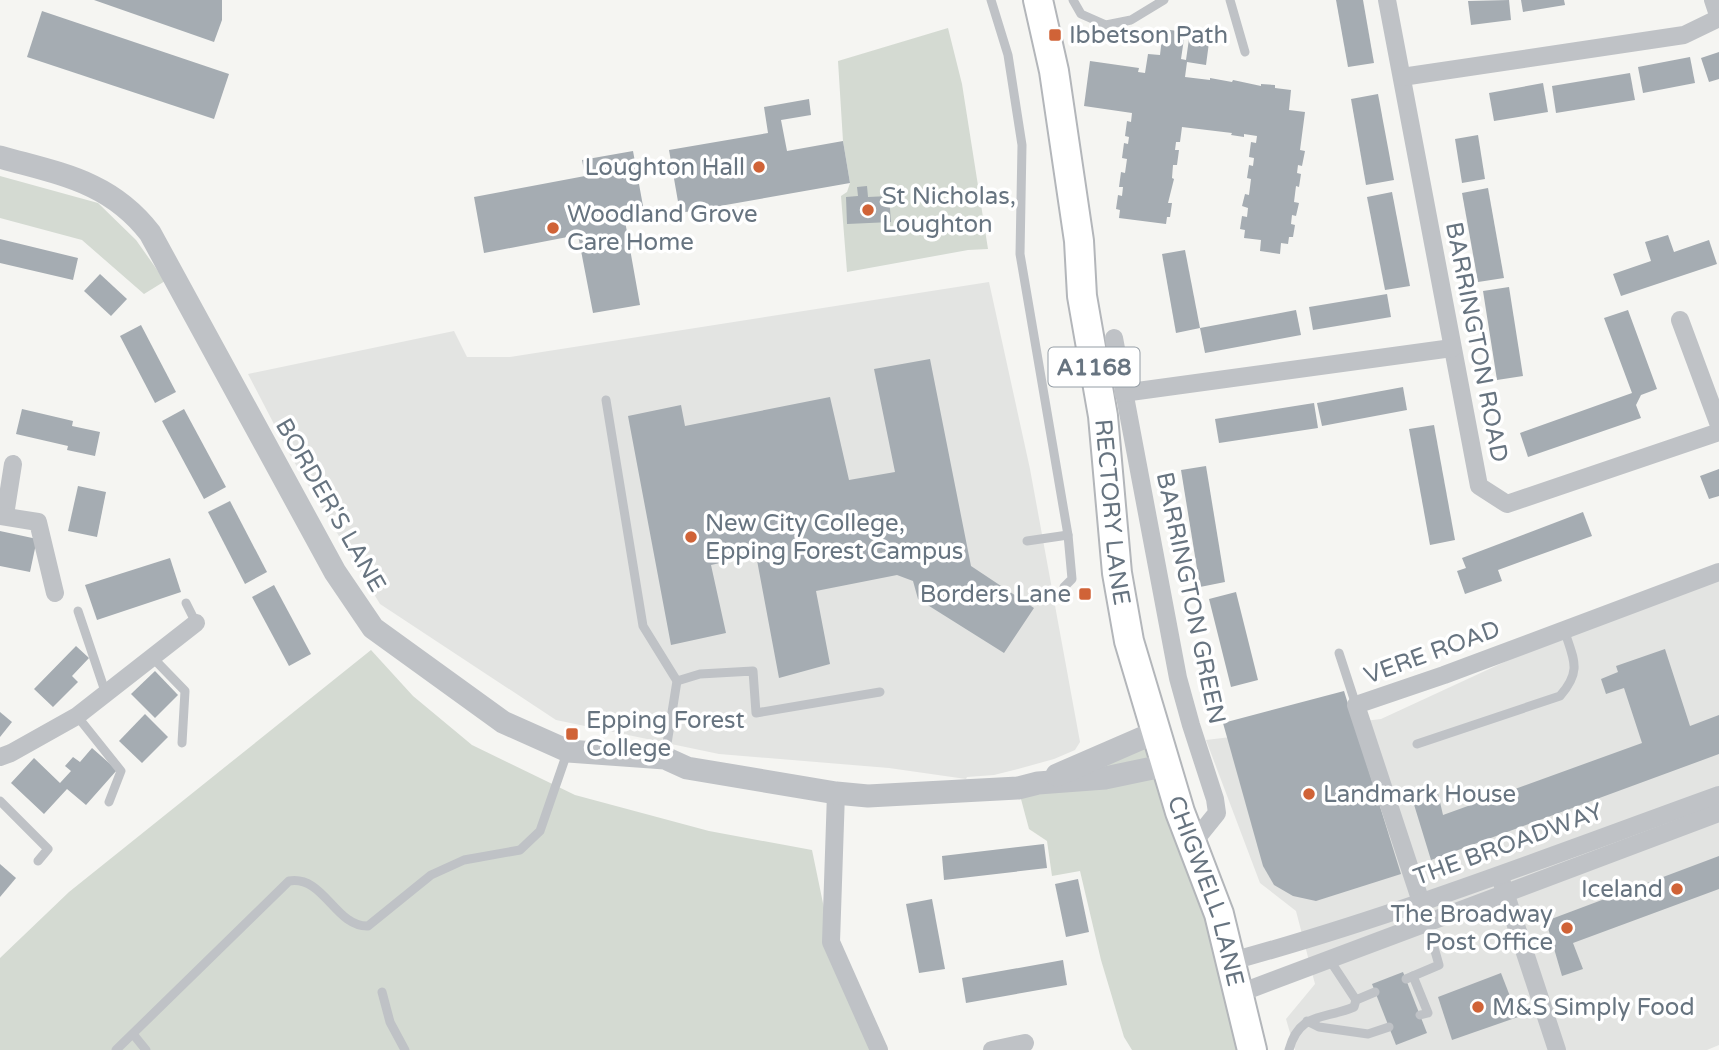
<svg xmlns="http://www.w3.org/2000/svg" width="1719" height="1050" viewBox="0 0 1719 1050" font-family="'Varela Round',sans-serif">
  <rect width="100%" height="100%" fill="#f5f5f2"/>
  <g fill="#e3e4e2">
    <path d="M989,282L1030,469L1080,742L1075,750L1054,759L1018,769L994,775L967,777L966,779L889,768L719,754L556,720L380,604L290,455L248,374L454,331L467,357H510Z"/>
    <path d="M1719,578V1045L1707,1050H1295L1286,1019L1315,984L1296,911L1260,883L1206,740L1381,719L1563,635Z"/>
  </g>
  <g fill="#d4dad2">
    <path d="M948,28L962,84L988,249L968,250L847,272L841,196L847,192L850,183L843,141L838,61Z"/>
    <path d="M0,176L98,203L136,240L165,281L144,294L82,240L0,218Z"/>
    <path d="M371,650L413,696L472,745L575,795L709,831L812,850L831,942L879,1050H0V958L69,892Z"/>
    <path d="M1156,732L1252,1050H1132L1124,1037L1101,960L1080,871L1052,876L1047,841L1029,829L1018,788Z"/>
  </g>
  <g fill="#a5acb2">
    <path d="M94,0H222V20L214,42Z"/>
    <path d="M1336,0H1363L1374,63L1348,67Z"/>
    <path d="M1509,0L1511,20L1471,25L1468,1Z"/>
    <path d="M1521,0H1564L1565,5L1523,12Z"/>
    <path d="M42,11L229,74L214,119L27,57Z"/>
    <path d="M1163,29L1185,32L1181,59L1186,60L1190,32L1210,35L1206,65L1187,62L1185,77L1210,80V78L1232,82L1233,80L1261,86V84L1275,85V88L1291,90L1289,110L1305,112L1300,150L1305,151L1302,166L1298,165L1297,173L1301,174L1299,187L1296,186L1294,202L1299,203L1296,216L1292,215L1291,224L1295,225L1293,237H1289L1288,244L1281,243L1280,254L1260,251L1261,240L1244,238L1245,230L1240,229L1242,216L1247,217L1248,208L1242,206L1245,194L1249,195L1251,179L1247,178L1249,165L1253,166L1254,158L1249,157L1251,142L1256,143L1257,136L1244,134V137L1231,135L1232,133L1182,127L1180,142H1176L1175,150H1179L1177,165H1173L1172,178L1174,179L1168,203H1172L1170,217H1167L1166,224L1119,218L1120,210L1116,209L1118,195L1122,196L1123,187H1119L1121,172L1125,173L1127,159L1122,158L1124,143L1128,144L1129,137L1125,136L1127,121L1131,122L1132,113L1084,106L1090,61L1139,68L1138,72L1145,73L1148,54L1160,55Z"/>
    <path d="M1719,52V79L1709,82L1701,58Z"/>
    <path d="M1690,57L1695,83L1643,93L1638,67Z"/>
    <path d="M1630,73L1635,100L1556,113L1552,86Z"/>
    <path d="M1543,83L1548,112L1494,121L1489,93Z"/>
    <path d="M1378,94L1394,180L1366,185L1351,99Z"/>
    <path d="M809,99L811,115L781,120L787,151L843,141L850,183L680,213L669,150L768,133L764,107Z"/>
    <path d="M1478,135L1485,179L1462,183L1455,139Z"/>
    <path d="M633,151L645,217L625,221L640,305L593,313L578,235L484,253L474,197L585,176L582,160Z"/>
    <path d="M867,186L868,197L889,196L891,222L847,224L846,197L858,196L857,187Z"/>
    <path d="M1488,188L1504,278L1478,282L1462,193Z"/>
    <path d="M1392,192L1410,286L1385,290L1367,197Z"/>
    <path d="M1668,235L1674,252L1709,240L1717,264L1621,296L1613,274L1651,261L1645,242Z"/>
    <path d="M0,239L78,258L73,280L0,263Z"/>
    <path d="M1185,250L1200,328L1176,333L1162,254Z"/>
    <path d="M100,274L127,299L111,316L84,291Z"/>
    <path d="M1509,287L1523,376L1497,380L1483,291Z"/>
    <path d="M1387,294L1391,317L1313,330L1309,307Z"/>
    <path d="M1296,310L1301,335L1205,353L1200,328Z"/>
    <path d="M1628,310L1657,389L1641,395L1636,405L1641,418L1528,457L1520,433L1632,393L1604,318Z"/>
    <path d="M141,325L176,392L155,403L120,336Z"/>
    <path d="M930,359L971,566L1034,608L1004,653L918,599L913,581L897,575L816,591L830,664L779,678L756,555L711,565L726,633L671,645L628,416L681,405L685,426L830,397L849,480L895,472L874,369Z"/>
    <path d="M1403,387L1407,410L1322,426L1317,403Z"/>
    <path d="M1314,403L1318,428L1219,443L1215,419Z"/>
    <path d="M22,409L73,421L72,426L100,432L95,456L67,450L68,446L16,434Z"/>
    <path d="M184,409L226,487L204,499L162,421Z"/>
    <path d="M1434,425L1455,540L1430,545L1409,429Z"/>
    <path d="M1206,466L1225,582L1200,587L1181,470Z"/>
    <path d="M1719,469V496L1709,499L1700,476Z"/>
    <path d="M78,486L106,492L97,537L68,531Z"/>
    <path d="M230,501L267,572L245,584L208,512Z"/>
    <path d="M1583,512L1592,536L1498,570L1502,581L1465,594L1457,571L1466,568L1462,558Z"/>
    <path d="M0,531L37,539L30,572L0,566Z"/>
    <path d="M170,558L181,592L97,620L85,585Z"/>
    <path d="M274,585L311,654L289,666L252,597Z"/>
    <path d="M1236,592L1258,680L1231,687L1209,599Z"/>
    <path d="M76,646L89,658L72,676L78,682L53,707L34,689Z"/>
    <path d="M1665,649L1690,726L1719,715V754L1431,860L1412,798L1437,789L1443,815L1642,743L1624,688L1606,694L1601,679L1618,672L1616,666Z"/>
    <path d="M155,671L178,695L155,718L131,694Z"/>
    <path d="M1344,691L1401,874L1316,901L1293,896L1274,885L1263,866L1223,723Z"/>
    <path d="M0,712L12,722L0,737Z"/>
    <path d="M145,714L168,737L142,763L119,741Z"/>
    <path d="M92,748L117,770L86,805L67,789L44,814L11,783L34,758L60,783L71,771L65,766L73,757L80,762Z"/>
    <path d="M1044,844L1047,868L944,880L942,856Z"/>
    <path d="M1719,856V889L1573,943L1583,969L1562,976L1546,921Z"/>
    <path d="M0,864L16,878L0,897Z"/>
    <path d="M1078,879L1089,932L1066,937L1055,884Z"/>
    <path d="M932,899L945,969L919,973L906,904Z"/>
    <path d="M1063,960L1067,985L966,1003L962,978Z"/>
    <path d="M1403,972L1427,1033L1396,1045L1372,984Z"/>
    <path d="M1501,973L1518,1017L1452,1040L1438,997Z"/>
  </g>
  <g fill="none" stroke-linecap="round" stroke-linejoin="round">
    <g stroke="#b3b6ba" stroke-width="32">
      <g id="primary">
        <path id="s1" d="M1038,0L1054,71L1079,241L1082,296L1103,416L1117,573L1129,641L1180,812L1219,914L1252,1050"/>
      </g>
    </g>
    <g stroke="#bfc2c6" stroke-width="9">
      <path d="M991,0L1008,55L1022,145L1020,254L1068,535L1072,579L1064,587"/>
      <path d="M1073,0L1081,14L1106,25L1131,20L1164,0"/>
      <path d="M1230,0L1245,52"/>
      <path d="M606,400L643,626L677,681L665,756"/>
      <path d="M1027,541L1068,535"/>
      <path d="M186,603L196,623"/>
      <path d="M78,611L106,694"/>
      <path d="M1339,653L1356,705"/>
      <path d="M152,657L185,691L182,743"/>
      <path d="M677,681L700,674L753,671L756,713L880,692"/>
      <path d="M77,716L121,771L109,802"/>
      <path d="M1417,744L1560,696C1583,670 1573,659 1564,629"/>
      <path d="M0,801L48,849L38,861"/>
      <path d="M1329,959L1356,1000"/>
      <path d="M1413,976L1428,1013L1420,1015"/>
      <path d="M1406,979L1439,965L1421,902"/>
      <path d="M382,992L390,1022L405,1050"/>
      <path d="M1307,1021L1319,1027L1368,1034L1389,1027"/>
      <path d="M133,1034L146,1050"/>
      <path d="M116,1050L289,881C324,875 335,927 368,926L431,875L464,860L520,850L540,831L567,753"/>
      <path d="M1289,1050C1299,1012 1323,1020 1354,1007L1356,1000L1375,992"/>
    </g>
    <g stroke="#bfc2c6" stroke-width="18">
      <path d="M1387,0L1479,486L1507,504L1719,432"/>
      <path d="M1713,0L1719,18"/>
      <path d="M1402,77L1684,35L1719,18"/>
      <path d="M1680,320L1719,425"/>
      <path d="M1114,338L1178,678L1191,725L1215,799L1217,813L1192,844"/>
      <path d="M1123,393L1452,348"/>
      <path d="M5,515L13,464"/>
      <path d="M0,516L38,522L55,593"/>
      <path d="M0,757L11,753L77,716L196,623"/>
      <path d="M836,793L831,942L879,1050"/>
      <path d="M1502,883L1557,1050"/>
      <path d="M1421,902L1356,705L1444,675L1719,572"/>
      <path d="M1232,961C1397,916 1558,853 1719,795"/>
      <path d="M1240,993L1719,813"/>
      <path d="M992,1050L1025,1043"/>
    </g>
    <g stroke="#bfc2c6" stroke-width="23">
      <path d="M0,157C60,174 110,181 150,233L335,572L373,628L503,722L568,751L665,758L687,768L836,793L868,796L1018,788L1038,783L1105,778L1167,765"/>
      <path d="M1057,775L1156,732"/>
    </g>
    <use href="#primary" stroke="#fff" stroke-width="28"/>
  </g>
  <g fill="#d06337" stroke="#fff" stroke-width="2.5">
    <rect x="1048" y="28" width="14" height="14" rx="3.5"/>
    <circle cx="759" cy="167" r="7"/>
    <circle cx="868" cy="210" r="7"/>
    <circle cx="553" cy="228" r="7"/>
    <circle cx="691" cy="537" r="7"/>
    <rect x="1078" y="587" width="14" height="14" rx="3.5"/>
    <rect x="565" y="727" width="14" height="14" rx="3.5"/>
    <circle cx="1309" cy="794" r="7"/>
    <circle cx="1677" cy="889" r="7"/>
    <circle cx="1567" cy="928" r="7"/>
    <circle cx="1478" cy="1007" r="7"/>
  </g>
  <g text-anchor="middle" stroke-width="7" stroke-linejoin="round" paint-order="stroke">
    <rect fill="#fff" stroke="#959ea6" stroke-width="2" x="1048.5" y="347.5" width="91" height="39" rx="5"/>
    <g font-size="23" font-weight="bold" fill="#677480">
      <text x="1094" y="375">A1168</text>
    </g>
    <g font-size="24" fill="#677480" stroke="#fff" text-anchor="start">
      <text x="1069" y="43">Ibbetson Path</text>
      <text x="745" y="175" text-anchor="end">Loughton Hall</text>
      <text x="882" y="204">St Nicholas,<tspan x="882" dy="28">Loughton</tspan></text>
      <text x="567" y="222">Woodland Grove<tspan x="567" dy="28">Care Home</tspan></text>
      <text x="705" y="531">New City College,<tspan x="705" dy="28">Epping Forest Campus</tspan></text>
      <text x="1071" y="602" text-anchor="end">Borders Lane</text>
      <text x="586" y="728">Epping Forest<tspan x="586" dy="28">College</tspan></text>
      <text x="1323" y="802">Landmark House</text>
      <text x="1663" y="897" text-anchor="end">Iceland</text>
      <text x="1553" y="922" text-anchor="end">The Broadway<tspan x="1553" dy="28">Post Office</tspan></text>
      <text x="1492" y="1015">M&amp;S Simply Food</text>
    </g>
    <g font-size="24" fill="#677480" stroke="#fff">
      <text transform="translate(1477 342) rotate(79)" y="8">BARRINGTON ROAD</text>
      <text transform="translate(331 505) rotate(60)" y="8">BORDER'S LANE</text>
      <text dy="8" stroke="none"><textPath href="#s1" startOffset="518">RECTORY LANE</textPath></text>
      <text transform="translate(1191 598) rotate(78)" y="8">BARRINGTON GREEN</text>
      <text transform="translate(1432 652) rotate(-20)" y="8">VERE ROAD</text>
      <text transform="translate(1508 844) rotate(-20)" y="8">THE BROADWAY</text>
      <text dy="8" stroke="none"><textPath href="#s1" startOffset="910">CHIGWELL LANE</textPath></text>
    </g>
  </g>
</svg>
